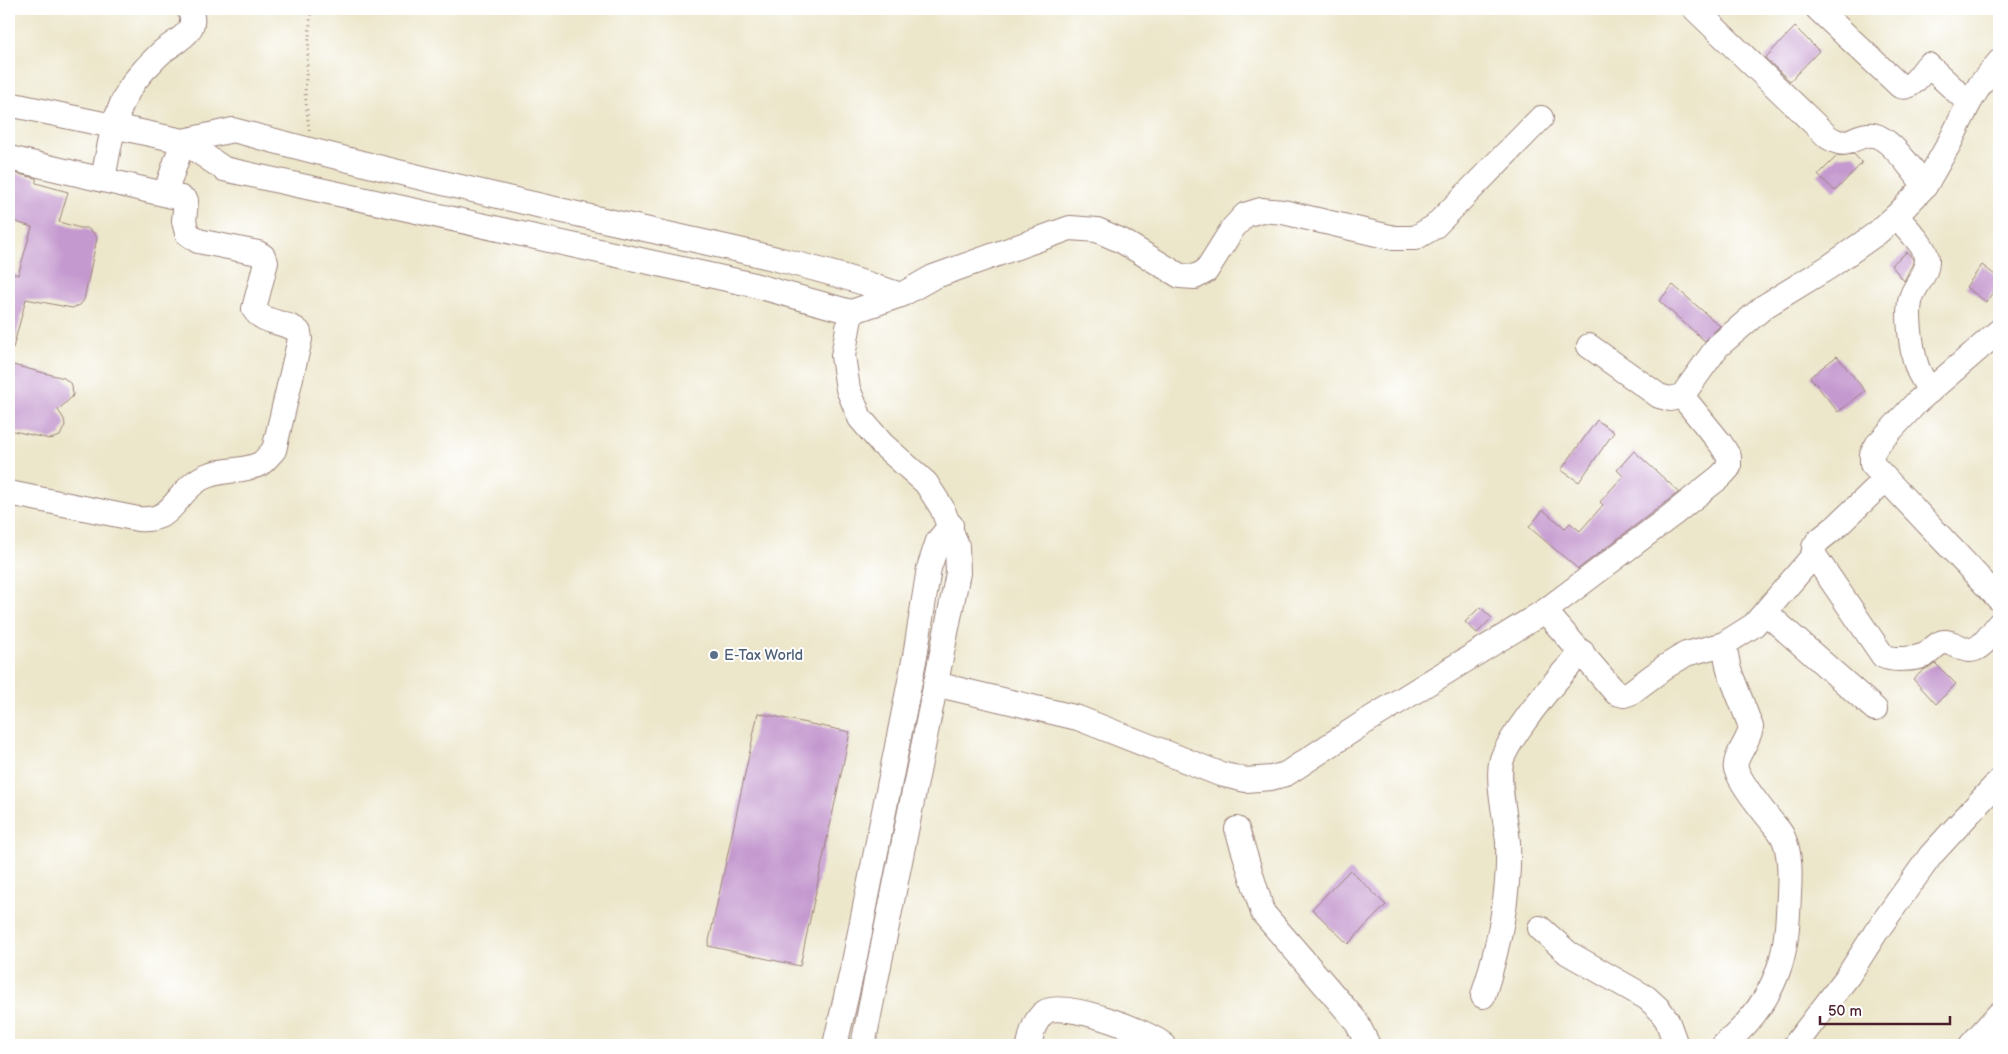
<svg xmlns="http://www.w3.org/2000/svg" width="2008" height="1054" viewBox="0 0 2008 1054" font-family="'Balsamiq Sans',sans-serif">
  <rect width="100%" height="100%" fill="#fff"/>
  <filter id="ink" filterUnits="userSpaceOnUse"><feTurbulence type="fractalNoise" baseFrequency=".02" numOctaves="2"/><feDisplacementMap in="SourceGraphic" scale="10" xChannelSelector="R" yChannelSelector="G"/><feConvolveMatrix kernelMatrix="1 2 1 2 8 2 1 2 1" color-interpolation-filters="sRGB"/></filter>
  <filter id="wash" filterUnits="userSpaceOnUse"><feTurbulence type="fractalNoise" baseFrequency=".0096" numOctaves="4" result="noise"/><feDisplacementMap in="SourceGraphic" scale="20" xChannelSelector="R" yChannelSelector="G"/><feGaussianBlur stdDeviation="1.12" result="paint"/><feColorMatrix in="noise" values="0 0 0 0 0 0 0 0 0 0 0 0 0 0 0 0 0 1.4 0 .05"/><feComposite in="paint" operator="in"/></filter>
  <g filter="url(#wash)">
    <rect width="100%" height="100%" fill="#ece6ca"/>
    <g id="blocks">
      <g fill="#c499cf">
        <path d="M1795,27L1819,51L1790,81L1765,58Z"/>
        <path d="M1854,154L1862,163L1835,191L1818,175L1837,156Z"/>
        <path d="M9,172L36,178V183L68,192L59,222L80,228H87L95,234L97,238L84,300L80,305L72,308L26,299L13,348L9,347V272L18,275L32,227L9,220Z"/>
        <path d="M1907,252L1913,259V263L1904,281L1891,265Z"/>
        <path d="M1982,265L1999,278V284L1986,302L1966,287Z"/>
        <path d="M1673,285L1720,326L1705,341L1659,301Z"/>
        <path d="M1837,356L1865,391L1838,412L1810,377Z"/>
        <path d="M9,364L64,378L72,385L73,396L58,410L64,419L65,425L60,436L50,439L9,430Z"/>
        <path d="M1597,420L1614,432L1579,482L1561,470Z"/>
        <path d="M1634,451L1679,492L1578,569L1529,527L1543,510L1565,528L1570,523L1580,531L1603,505L1600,502L1623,476L1617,470Z"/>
        <path d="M1480,607L1492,618L1477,633L1465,622Z"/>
        <path d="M1936,664L1956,684L1936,704L1913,679L1925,669Z"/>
        <path d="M758,713L850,732L800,966L708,946Z"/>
        <path d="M1350,870L1386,905L1348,944L1312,909Z"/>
      </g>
    </g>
  </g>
  <g filter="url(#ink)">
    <use href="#blocks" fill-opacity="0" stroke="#9b827a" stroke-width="1"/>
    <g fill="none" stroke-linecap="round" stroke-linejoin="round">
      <g stroke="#9b827a" stroke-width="26">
        <g id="minor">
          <path d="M1695,9L1828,137C1849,150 1849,137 1868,135C1887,132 1914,172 1925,186"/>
          <path d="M1818,9L1900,86C1912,90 1921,73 1928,65L1969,103"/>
          <path d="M9,104L183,141L224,169L750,284L851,312L901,295L933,277L1070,228L1097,230L1122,241L1180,276L1195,277L1206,271L1233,228L1245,215L1261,210L1283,212L1394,238H1415L1434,227L1541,118"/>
          <path d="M183,141L233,130C357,163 482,193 608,221C706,243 806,262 901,295"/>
          <path d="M9,158L181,198L186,201L184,221L187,233L198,241L258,253L263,256L266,262L254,309C262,324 287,321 299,332L300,339L274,450C270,454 265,461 260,464C241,473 218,468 200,479C173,495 175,522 138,519L9,493"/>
          <path d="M103,180C110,141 115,100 144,70C150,64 156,57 163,51C177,40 201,31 189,9"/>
          <path d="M165,194L183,141"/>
          <path d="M1896,216C1904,225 1927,248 1927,259C1928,275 1915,284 1911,298C1906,314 1912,359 1920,374C1923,380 1927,385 1930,391"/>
          <path d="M851,312L843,356L848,389L860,418L882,444L926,483L942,508L957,546L958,573L863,1045"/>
          <path d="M1999,331L1917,402L1877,445L1872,454V464L1884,477L1999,599"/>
          <path d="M1589,346L1659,396L1670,399L1682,396L1718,346L1765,306L1829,267L1877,233L1896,216L1925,186L1950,142L1969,103L1980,85L1999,62"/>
          <path d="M1886,479L1838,525L1818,541L1814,547V555L1883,656C1892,661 1916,659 1925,655C1932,651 1937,642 1945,642C1955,642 1965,653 1975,649C1985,645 1992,632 1999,624"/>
          <path d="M1545,611L1616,693L1624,695L1630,693L1665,667L1686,654L1724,644L1754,625L1814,555"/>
          <path d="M1766,613L1875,709"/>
          <path d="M935,684L1078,718L1220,774L1246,780L1271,778L1286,774L1362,724L1545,611L1672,515L1721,476L1729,467V457L1721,444L1682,396"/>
          <path d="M1237,829L1263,913L1356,1021L1368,1045"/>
          <path d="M1540,928L1568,953L1647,998L1659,1009L1667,1020L1676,1045"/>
          <path d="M1483,996C1499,946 1510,895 1508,842C1506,820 1496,778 1502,759C1506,748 1513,738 1519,729C1538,701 1559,676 1582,652"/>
          <path d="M835,1045L854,962L915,656L929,568L938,541L951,525"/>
          <path d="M1029,1045C1032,1033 1034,1020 1045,1012C1063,1000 1148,1031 1164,1045"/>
          <path d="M1724,1045C1749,1024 1770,997 1780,965C1787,943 1788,917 1789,894C1790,877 1791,853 1783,837C1781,832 1776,827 1772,822C1762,810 1741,783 1736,769C1733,758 1750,740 1751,727L1729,670L1724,644"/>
          <path d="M1795,1045L1848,976L1876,932L1931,855L1999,781"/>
          <path d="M1971,1045L1999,1014"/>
        </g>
      </g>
      <path stroke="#9b827a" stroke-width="3" stroke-dasharray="1 4" stroke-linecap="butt" d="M309,130L305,92L311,9"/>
      <use href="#minor" stroke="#fff" stroke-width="24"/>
    </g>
  </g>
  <circle fill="#5c6f8a" stroke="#fff" stroke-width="2" cx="714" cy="655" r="5"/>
  <g text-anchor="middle" stroke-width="4" stroke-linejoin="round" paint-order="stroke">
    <g font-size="15" fill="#4e5e75" stroke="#fff" text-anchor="start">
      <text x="724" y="660">E-Tax World</text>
    </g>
  </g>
  <rect width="2008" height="1054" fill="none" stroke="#fff" stroke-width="30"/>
  <path d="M1820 1016v8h130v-8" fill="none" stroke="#4a1f2b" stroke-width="2.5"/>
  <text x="1828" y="1016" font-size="15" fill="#4a1f2b" stroke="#ffffff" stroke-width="4" paint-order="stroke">50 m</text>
</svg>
